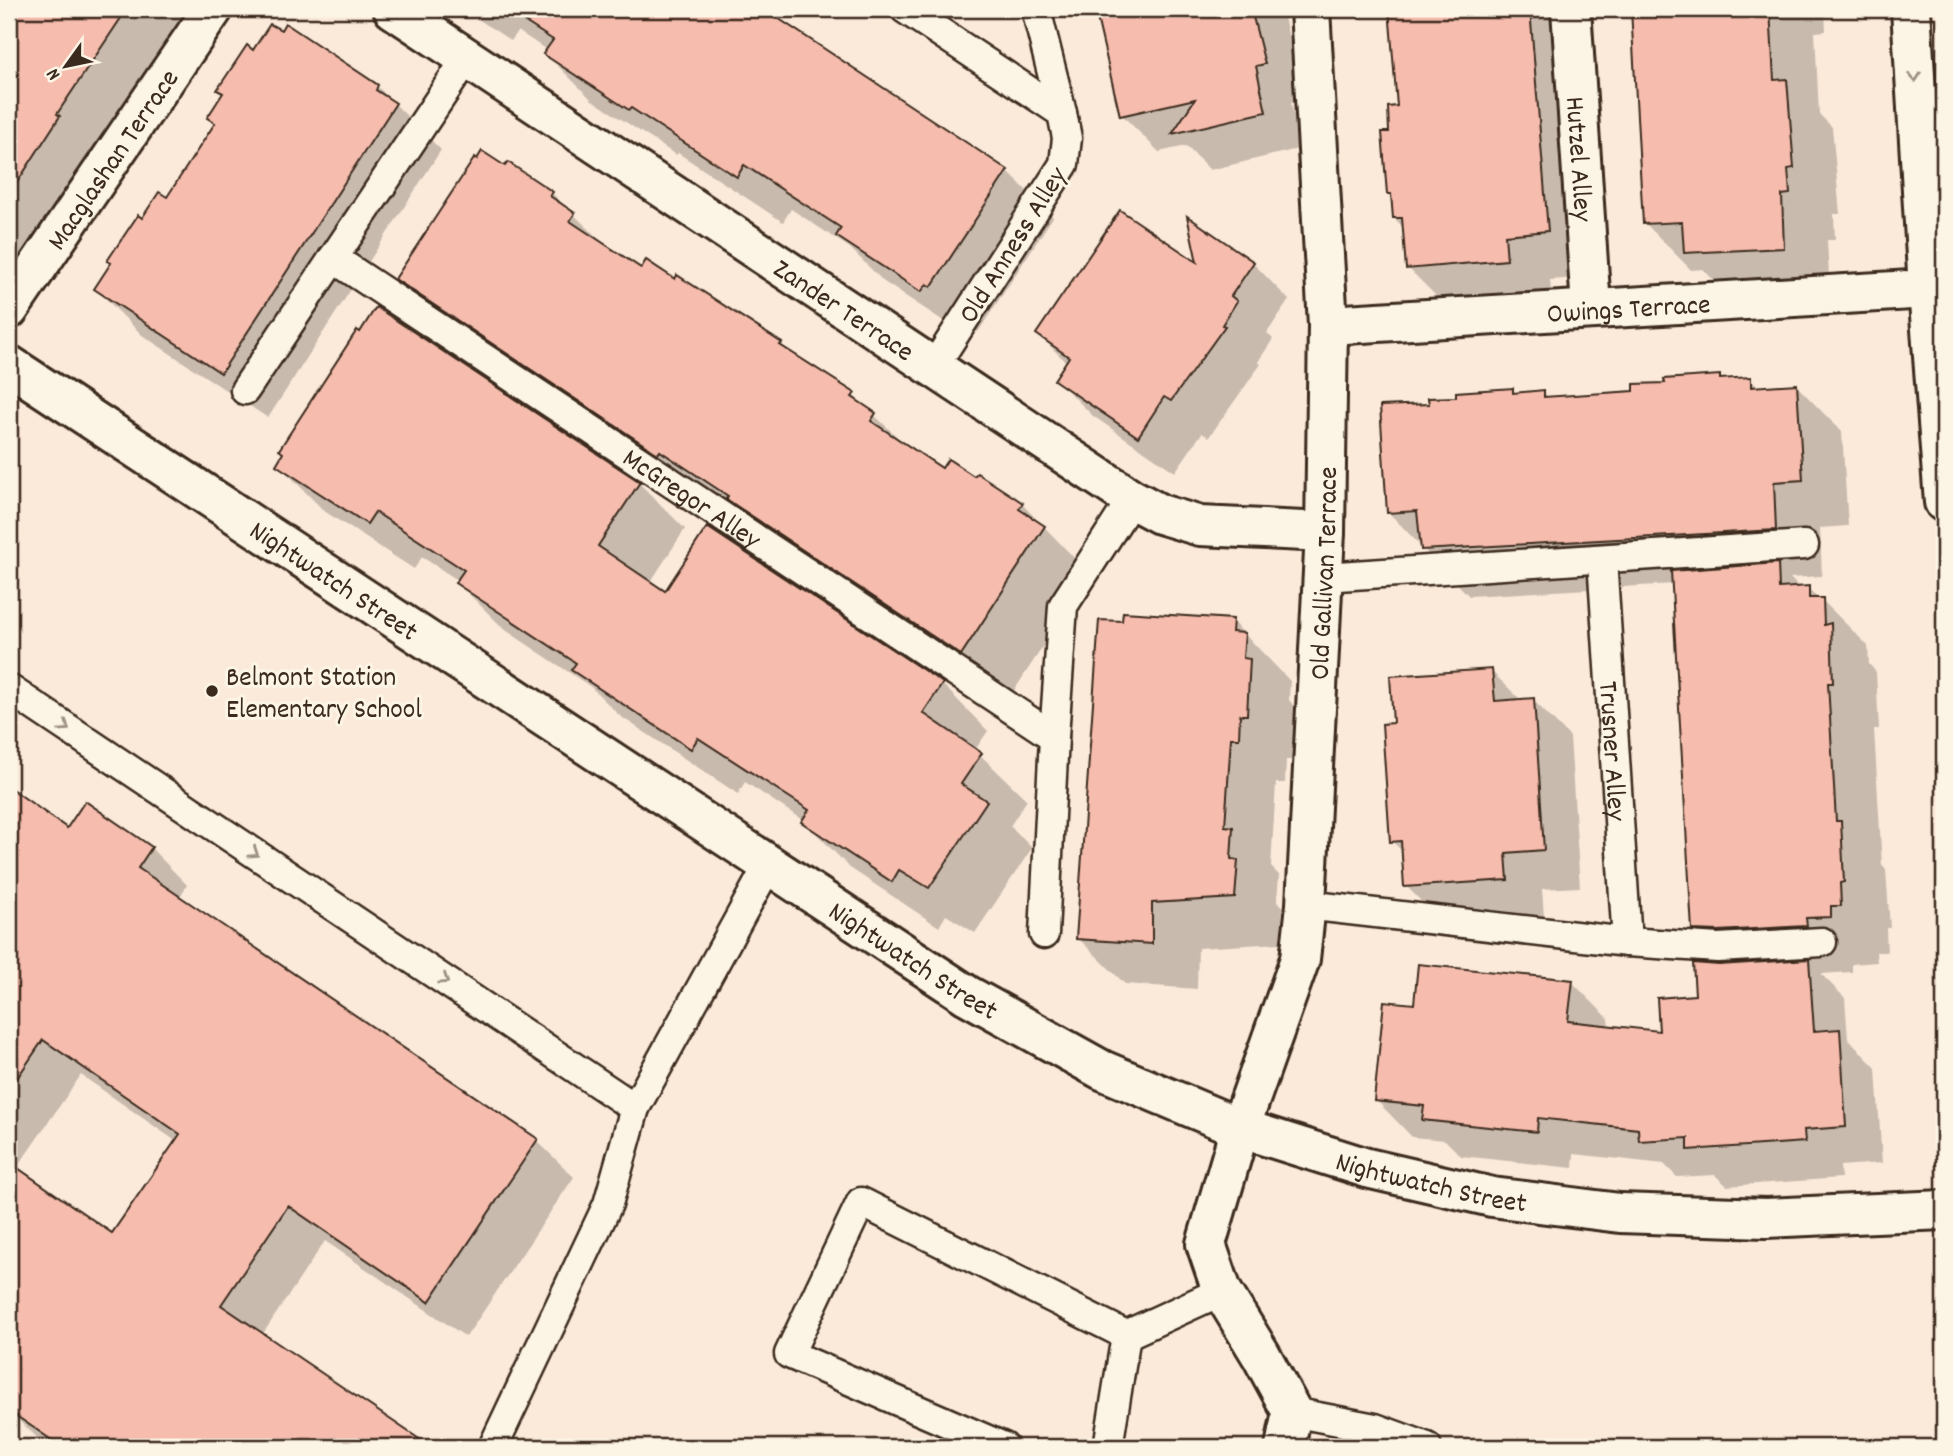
<svg xmlns="http://www.w3.org/2000/svg" width="1953" height="1456" viewBox="0 0 1953 1456" font-family="Dekko,sans-serif">
  <rect width="100%" height="100%" fill="#fbeada"/>
  <filter id="ink" filterUnits="userSpaceOnUse"><feTurbulence type="fractalNoise" baseFrequency=".0143" numOctaves="2"/><feDisplacementMap in="SourceGraphic" scale="14" xChannelSelector="R" yChannelSelector="G"/><feConvolveMatrix kernelMatrix="1 2 1 2 8 2 1 2 1" color-interpolation-filters="sRGB"/></filter>
  <g filter="url(#ink)">
    <g fill="#0003" fill-rule="evenodd">
      <path d="M9,9H214L21,267L9,259Z"/>
      <path d="M463,9H760L1007,171L1053,217L978,332L973,329L968,337L884,282L850,248L791,209L783,222L678,153L676,155L592,100L546,54L548,51L518,31L511,41Z"/>
      <path d="M1097,9H1279L1283,13L1296,67L1293,69L1300,100L1291,103L1302,148L1210,170L1186,146L1159,152L1122,115Z"/>
      <path d="M1383,9H1573L1594,277L1550,280L1552,305L1454,314L1408,268L1404,228L1394,218L1393,198L1388,193L1391,134L1399,108L1391,17Z"/>
      <path d="M1632,9H1825L1826,31L1815,32L1819,114L1832,127L1840,214H1834L1835,240H1827L1830,293L1732,299L1703,269L1691,270L1645,223Z"/>
      <path d="M253,52L377,86L441,150L268,418L142,335L96,289L143,220L167,199L216,124L224,94L219,90Z"/>
      <path d="M552,193L608,248L641,270L781,344L790,353L853,395L910,449L942,471L1022,504L1090,574L1008,700L443,325L397,279Z"/>
      <path d="M1253,263L1289,300L1267,333L1273,339L1258,362L1261,364L1209,437L1202,433L1175,472L1093,416L1056,379L1067,363L1038,334L1200,266Z"/>
      <path d="M1719,377L1723,381L1750,379L1759,388L1796,385L1842,432L1848,526L1820,528L1822,576L1790,578L1800,588H1808L1820,600H1822L1868,646L1869,664L1876,672L1879,729H1874L1882,865L1886,869L1890,928H1886L1887,952H1876L1877,962L1852,964V972L1821,974L1845,998L1848,1039L1876,1068L1882,1163L1840,1166L1841,1178L1727,1186L1715,1175L1677,1177L1664,1164L1574,1154L1573,1168L1461,1156L1445,1140L1412,1137L1376,1100L1416,1006L1572,982L1609,1019L1608,1027L1661,1033L1730,966L1693,929L1674,584L1469,596L1389,513L1431,405L1458,398L1513,390L1517,394L1543,392L1550,399L1636,393L1667,384Z"/>
      <path d="M278,464L639,483L685,529L650,583L665,593L942,684L988,731L975,750L1027,800L1010,826L1032,848L975,933L946,915L939,927L850,868L804,821L745,782L738,794L620,716L591,687L504,629L458,583L459,581L422,557L414,569L324,511Z"/>
      <path d="M1232,621L1290,681L1289,700L1295,707L1293,760H1286L1285,783H1276L1271,867L1279,875L1277,901L1283,908L1280,943L1198,948L1197,989L1125,984L1078,938Z"/>
      <path d="M1491,671L1522,701L1533,700L1570,737L1580,887L1542,889L1544,917L1443,923L1406,886L1404,853L1392,841L1395,725Z"/>
      <path d="M9,810L67,830L151,848L187,885L179,898L537,1141L574,1177L466,1337L325,1241L262,1335L418,1441L425,1447H47L9,1411ZM81,1075L177,1142L112,1236L16,1169Z"/>
    </g>
    <g fill="#f6bdae" stroke="#3b2a1e" stroke-width="2">
      <path d="M9,9H127L57,114L60,116L9,195Z"/>
      <path d="M505,9H764L1008,170L931,287L927,284L921,292L836,236L841,228L744,165L737,177L631,108L629,110L543,54L553,40Z"/>
      <path d="M1095,9H1251L1265,64L1256,66L1266,112L1172,134L1195,99L1120,116Z"/>
      <path d="M1389,9H1530L1548,231L1505,235L1507,260L1406,269L1402,218H1393L1391,194H1387L1382,132H1389L1388,107L1397,106Z"/>
      <path d="M1631,9H1770L1774,80L1787,79L1794,168L1788,169L1790,194L1782,195L1784,248L1684,253L1682,222L1643,224Z"/>
      <path d="M285,23L378,85L376,90L396,103L221,373L94,289L111,263L107,261L138,215L142,218L159,192L167,197L215,123L207,118L223,93L217,90L247,45L253,50L270,24L281,30Z"/>
      <path d="M482,151L505,166L508,162L553,192L550,196L575,213L570,221L641,268L646,260L675,279L677,275L782,343L780,345L855,393L852,397L876,413L871,421L942,468L948,459L974,476L977,473L1023,503L1019,509L1045,526L961,655L726,499L728,496L660,451L658,454L395,279L475,157L477,159Z"/>
      <path d="M1120,210L1197,262L1187,216L1254,262L1231,296L1237,301L1222,325L1225,326L1171,401L1164,397L1138,437L1054,380L1069,357L1036,334Z"/>
      <path d="M376,307L640,482L598,546L665,591L707,527L943,683L923,713L982,753L961,784L987,801L929,888L899,870L892,882L801,822L809,810L698,738L691,749L571,670L576,663L455,583L464,570L375,512L367,524L276,465L283,453L279,450L357,330L360,332Z"/>
      <path d="M1720,375V379L1751,377V387L1797,384L1803,480L1774,482L1776,530L1421,550L1417,511L1387,513L1380,406L1429,404L1428,398L1456,397V392L1513,388V393L1544,390V397L1634,391V384L1665,383L1664,379Z"/>
      <path d="M1778,563L1779,588L1809,586V598H1823L1824,625L1831,623L1833,683H1828L1836,821H1841L1844,882L1840,883L1841,906H1831V917L1806,918L1807,926L1718,931L1692,930L1671,571Z"/>
      <path d="M1123,612L1233,619L1232,632L1245,633L1243,658L1250,659L1247,715H1240L1239,738H1231L1225,826L1233,827L1231,859L1238,860L1235,898L1152,903V944L1076,939L1099,620L1122,621Z"/>
      <path d="M1492,669L1495,701L1534,698L1544,850L1506,853L1508,880L1404,887L1401,841L1390,842L1382,724L1393,723L1390,676Z"/>
      <path d="M9,787L67,828L85,801L152,847L138,868L538,1139L429,1302L288,1206L221,1305L431,1447H62L9,1411V1162L112,1233L180,1134L43,1040L9,1090Z"/>
      <path d="M1809,959L1814,1031L1840,1029L1846,1127L1804,1130L1805,1142L1688,1150V1138L1639,1141L1638,1129L1538,1118L1537,1132L1422,1120L1424,1106L1374,1101L1384,1001L1414,1004L1418,964L1573,980L1568,1021L1659,1031L1657,998L1695,995L1693,963L1719,965Z"/>
    </g>
    <g fill="none" stroke-linecap="round" stroke-linejoin="round">
      <g stroke="#3b2a1e" stroke-width="33">
        <g id="lane">
          <path d="M905,9L1062,113L1067,138L1064,164L933,368"/>
          <path d="M1036,9L1062,113"/>
          <path id="s1" d="M333,258L1054,737L1044,934"/>
          <path d="M245,390L467,58"/>
          <path id="s2" d="M1602,559L1627,942"/>
          <path d="M1323,577L1804,545"/>
          <path d="M9,689L635,1108"/>
          <path d="M1054,737L1063,606L1132,499"/>
          <path d="M1306,905L1627,942L1718,948L1822,942"/>
          <path d="M1126,1335L1222,1291"/>
          <path d="M1292,1412L1375,1428L1427,1447"/>
          <path d="M493,1447L608,1204L635,1108L768,866"/>
          <path d="M1004,1447L789,1354L861,1202L1126,1335"/>
          <path d="M1108,1447L1126,1335"/>
        </g>
      </g>
      <g stroke="#3b2a1e" stroke-width="44">
        <g id="street">
          <path id="s3" d="M393,9L1132,499L1160,514L1200,526L1325,532"/>
          <path id="s4" d="M1571,9L1591,308"/>
          <path id="s5" d="M9,309L213,9"/>
          <path id="s6" d="M1328,325L1928,289"/>
          <path id="s7" d="M9,365L967,995L1102,1070L1240,1128L1367,1168L1492,1197L1620,1213L1766,1218L1944,1210"/>
          <path id="s8" d="M1285,1447L1292,1412L1261,1355L1222,1291L1206,1244L1240,1128L1300,959L1306,905L1325,532L1328,325L1310,9"/>
        </g>
      </g>
      <g stroke="#3b2a1e" stroke-width="44">
        <path id="secondary" d="M1911,9L1928,289L1944,502"/>
      </g>
      <use href="#lane" stroke="#fcf5e5" stroke-width="28"/>
      <use href="#street" stroke="#fcf5e5" stroke-width="38"/>
      <use href="#secondary" stroke="#fcf5e5" stroke-width="38"/>
    </g>
    <defs><path id="oneway-chevron" d="M-2-3.5L2.5 0L-2 3.5" fill="none" stroke-width="1.6" stroke-linecap="round" stroke-linejoin="round" transform="scale(1.75)"/></defs>
    <g stroke="#9c9082">
      <use href="#oneway-chevron" transform="translate(1915 77) rotate(86)"/>
      <use href="#oneway-chevron" transform="translate(65 727) rotate(34)"/>
      <use href="#oneway-chevron" transform="translate(254 853) rotate(34)"/>
      <use href="#oneway-chevron" transform="translate(444 980) rotate(34)"/>
    </g>
  </g>
  <circle fill="#3b2a1e" stroke="#fcf5e5" stroke-width="2.5" cx="212" cy="691" r="7"/>
  <g text-anchor="middle" stroke-width="6" stroke-linejoin="round" paint-order="stroke">
    <g font-size="28" fill="#3b2a1e" stroke="#fcf5e5">
      <text dy="10" stroke="none"><textPath href="#s5" startOffset="182">Macglashan Terrace</textPath></text>
      <text dy="10" stroke="none"><textPath href="#s4" startOffset="150">Hutzel Alley</textPath></text>
      <text transform="translate(1011 244) rotate(-58)" y="10">Old Anness Alley</text>
      <text dy="10" stroke="none"><textPath href="#s6" startOffset="301">Owings Terrace</textPath></text>
      <text dy="10" stroke="none"><textPath href="#s3" startOffset="542">Zander Terrace</textPath></text>
      <text dy="10" stroke="none"><textPath href="#s1" startOffset="432">McGregor Alley</textPath></text>
      <text dy="10" stroke="none"><textPath href="#s8" startOffset="912">Old Gallivan Terrace</textPath></text>
      <text dy="10" stroke="none"><textPath href="#s7" startOffset="390">Nightwatch Street</textPath></text>
      <text dy="10" stroke="none"><textPath href="#s2" startOffset="192">Trusner Alley</textPath></text>
      <text dy="10" stroke="none"><textPath href="#s7" startOffset="1083">Nightwatch Street</textPath></text>
      <text dy="10" stroke="none"><textPath href="#s7" startOffset="1650">Nightwatch Street</textPath></text>
    </g>
    <g font-size="28" fill="#3b2a1e" stroke="#fcf5e5" text-anchor="start">
      <text x="226" y="685">Belmont Station<tspan x="226" dy="32">Elementary School</tspan></text>
    </g>
  </g>
  <rect width="1953" height="1456" fill="none" stroke="#fcf5e5" stroke-width="35"/>
  <rect x="18" y="18" width="1918" height="1421" fill="none" stroke="#3b2a1e" stroke-width="2.5" filter="url(#ink)"/>
  <g transform="translate(66 66) rotate(237)" stroke="#fcf5e5" stroke-width="5" paint-order="stroke">
  <path d="M0-5L12 26L0 18L-12 26Z" fill="#3b2a1e"/>
  <text y="-10" font-size="19" font-weight="bold" text-anchor="middle" fill="#3b2a1e">N</text>
  </g>
</svg>
